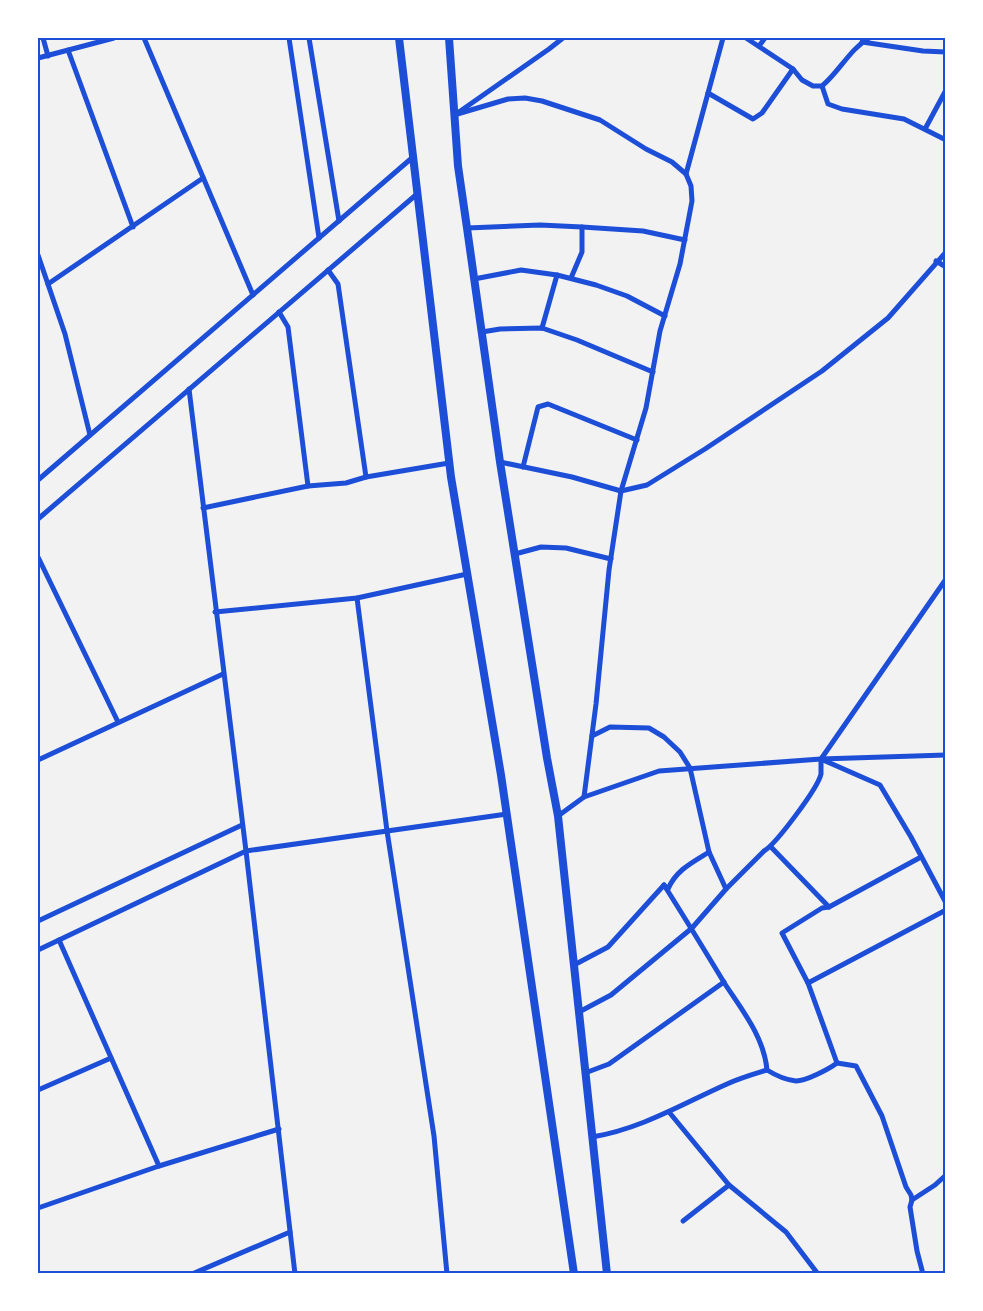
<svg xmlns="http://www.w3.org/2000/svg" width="983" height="1311" viewBox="0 0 983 1311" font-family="Overpass,sans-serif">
  <rect width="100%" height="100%" fill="#f2f2f2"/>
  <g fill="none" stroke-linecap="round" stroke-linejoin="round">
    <g stroke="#1d4ed8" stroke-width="5">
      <path d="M43,38L48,56"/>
      <path d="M144,38L253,295"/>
      <path d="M289,38L319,238"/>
      <path d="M309,38L339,221"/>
      <path d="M746,38L793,69L802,80L813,86H822C839,72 850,49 869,38"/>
      <path d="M862,42L923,51L946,52"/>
      <path d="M759,46L765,38"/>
      <path d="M68,50L133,227"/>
      <path d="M38,58L114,38"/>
      <path d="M822,86L828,104L842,109L904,119L946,140"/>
      <path d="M708,93L753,119L762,113L793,69"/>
      <path d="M459,112L549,49L563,38"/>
      <path d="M454,115L508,99L525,98L542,101L600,120L646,149L672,162L686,174L691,186L692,201L680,264L660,331L646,408L621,491L609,570L596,704L584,797"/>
      <path d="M925,129L946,90"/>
      <path d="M686,174L723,38"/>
      <path d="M467,228L540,225L582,227L643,231L685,240"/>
      <path d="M38,255L65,334L90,435"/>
      <path d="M936,261L946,267"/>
      <path d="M328,270L338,284L366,477"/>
      <path d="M571,278L582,252V227"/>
      <path d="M474,279L521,270L557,275L596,285L627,296L665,316"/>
      <path d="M48,284L203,178"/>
      <path d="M279,312L288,327L308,486"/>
      <path d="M542,328L557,275"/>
      <path d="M482,332L500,329L542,328L577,340L653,372"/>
      <path d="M189,389L246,851L295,1274"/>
      <path d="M500,462L572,477L621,491L647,485L705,449L822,371L888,318L946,252"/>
      <path d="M523,467L538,407L548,404L637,440"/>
      <path d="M38,480L413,157"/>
      <path d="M203,508L308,486L346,483L366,477L449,463"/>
      <path d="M38,519L417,194"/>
      <path d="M515,554L541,547L566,548L611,559"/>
      <path d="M38,557L118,722"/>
      <path d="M357,598L387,831L434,1136L447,1274"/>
      <path d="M215,612L357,598L467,574"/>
      <path d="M592,736L610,727L649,728L664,737L680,752L690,768L709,852L726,889"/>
      <path d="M38,760L223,674"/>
      <path d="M823,760L880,785L911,837L946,903"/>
      <path d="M558,816L584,797L659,771L821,759L946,755"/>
      <path d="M771,847L829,907"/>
      <path d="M664,885C685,918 705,951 725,984C742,1010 764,1037 767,1070C775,1075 786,1080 796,1081C806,1081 829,1069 837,1063L856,1066L882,1116L906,1187L911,1195L912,1200"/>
      <path d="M38,921L242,825"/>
      <path d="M59,940L159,1166"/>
      <path d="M38,950L246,851L507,814"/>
      <path d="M574,965L608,947L664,885L668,889C676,870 693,862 709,852"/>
      <path d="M808,983L946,910"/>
      <path d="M579,1012L611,995L692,928L726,889L764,851C776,844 818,788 821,774C821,769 821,763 821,759L946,579"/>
      <path d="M837,1063L808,983L782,933L822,908L829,907L921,857"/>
      <path d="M585,1073L609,1064L724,982"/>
      <path d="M38,1090L111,1058"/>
      <path d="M669,1112L729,1185L786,1232L818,1274"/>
      <path d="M592,1137C641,1129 682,1104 727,1084C740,1078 754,1074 767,1070"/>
      <path d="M38,1208L159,1166L279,1129"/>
      <path d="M683,1221L729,1185"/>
      <path d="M192,1274L290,1232"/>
      <path d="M923,1274L917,1251L910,1207L912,1200L935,1185L946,1175"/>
    </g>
    <g stroke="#1d4ed8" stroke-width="8">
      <path d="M399,38L451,477L501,775L574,1274"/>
      <path d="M449,38L458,166L467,228L500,462L547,758L558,816L607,1274"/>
    </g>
  </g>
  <rect width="983" height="1311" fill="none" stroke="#ffffff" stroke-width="78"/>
  <rect x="39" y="39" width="905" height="1233" fill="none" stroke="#1d4ed8" stroke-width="2"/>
</svg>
